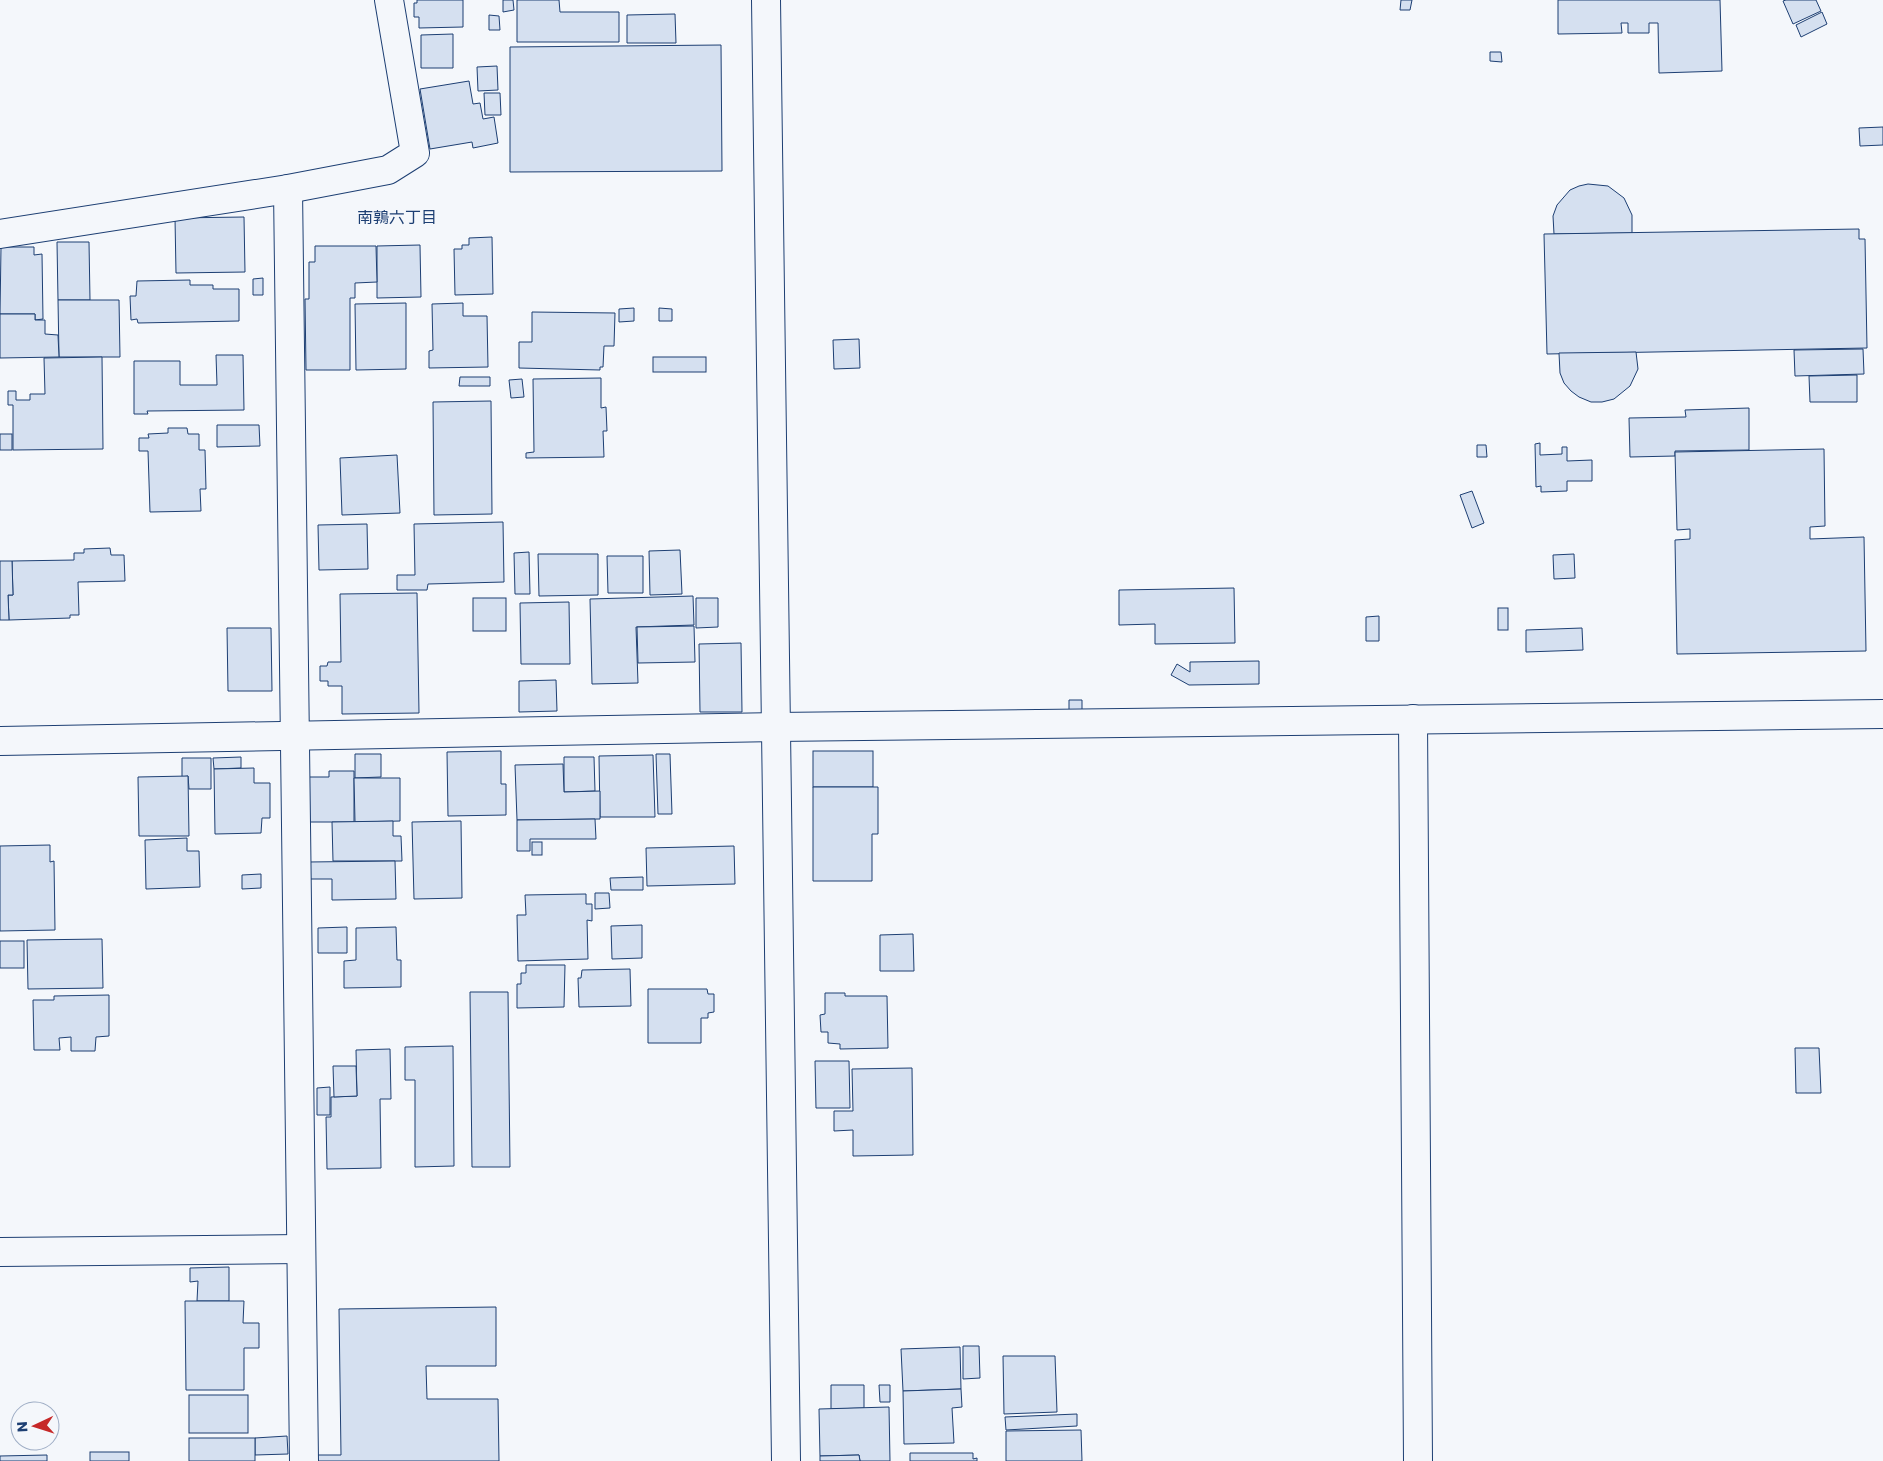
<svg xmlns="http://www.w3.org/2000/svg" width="1883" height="1461" viewBox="0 0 1883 1461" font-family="Poppins,'Noto Sans JP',sans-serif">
  <rect width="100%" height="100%" fill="#f4f7fb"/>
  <g fill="#d5e0f0" stroke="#1d3f73">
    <path d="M417,0H463V27L419,28V17H414V3H417Z"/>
    <path d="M503,0H513L514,10L503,12Z"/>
    <path d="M517,0H559L560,12H619V42H517Z"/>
    <path d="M1401,0H1412L1410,10H1400Z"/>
    <path d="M1558,0H1720L1722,71L1659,73L1658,23H1649V33H1628V23H1621L1622,33L1558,34Z"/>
    <path d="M1786,0H1816L1821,11L1793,24L1783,1Z"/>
    <path d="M1822,12L1827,24L1801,37L1796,25Z"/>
    <path d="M675,14L676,43H627V15Z"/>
    <path d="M489,15L499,16L500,30H489Z"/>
    <path d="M453,34V68H421V35Z"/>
    <path d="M721,45L722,171L510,172V47Z"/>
    <path d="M1490,52H1501L1502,62L1490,61Z"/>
    <path d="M497,66L498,90L478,91L477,67Z"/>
    <path d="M469,81L473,104L480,103L483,119L494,117L498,143L473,148L472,142L430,149L420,89Z"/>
    <path d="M484,93H500L501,115H485Z"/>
    <path d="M1883,127V145L1860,146L1859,128Z"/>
    <path d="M1588,184L1608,186L1624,198L1632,215V233L1554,234L1553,216L1557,205L1570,190L1579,186Z"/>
    <path d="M244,217L245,272L176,273L175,218Z"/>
    <path d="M1859,229V239H1865L1867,348L1547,354L1544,234Z"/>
    <path d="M492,237L493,294L455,295L454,249H462V245H469V238Z"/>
    <path d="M57,242H89L90,300H58Z"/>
    <path d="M420,245L421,297L377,298V246Z"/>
    <path d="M315,246H376L377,282L355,283V298H350V370H306L305,299H309V262H315Z"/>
    <path d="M1,247H34V255L42,254L43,319L35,320V314H0Z"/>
    <path d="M263,278V295H253V279Z"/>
    <path d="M190,280V285H213V289H239V321L138,323L137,319L131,320L130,296H136L137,281Z"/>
    <path d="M58,300H119L120,357H59Z"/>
    <path d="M406,303V369L356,370L355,304Z"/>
    <path d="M463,303V316H487L488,367L429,368V351L433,350L432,304Z"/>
    <path d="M634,308V321L619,322V309Z"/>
    <path d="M659,308L672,309V321H659Z"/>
    <path d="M532,312L615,313L614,346H604L603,367H600V370L519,368V342H532Z"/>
    <path d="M0,314H35V320H45V334L58,335L59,357L0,358Z"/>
    <path d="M859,339L860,368L834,369L833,340Z"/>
    <path d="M1863,349L1864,374L1795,376L1794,350Z"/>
    <path d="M1636,352L1638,369L1630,386L1614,399L1602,402H1591L1579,397L1571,391L1564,383L1560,373L1559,353Z"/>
    <path d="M216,355H243L244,410L147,411L148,414H134V361H180V385H217Z"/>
    <path d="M102,357L103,449L13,450V405H8V391H16V400H30V394H45L44,358Z"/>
    <rect x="653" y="357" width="53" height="15"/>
    <path d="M1857,375V402H1810L1809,376Z"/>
    <path d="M460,377H490V386H459Z"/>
    <path d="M601,378V408L606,407L607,431H603L604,457L526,458V453L534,452L533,379Z"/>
    <path d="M522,379L524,397L511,398L509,380Z"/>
    <path d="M491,401L492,514L434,515L433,402Z"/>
    <path d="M1749,408V450L1675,451V456L1630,457L1629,418L1686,417L1685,410Z"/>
    <path d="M217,425H259L260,446L217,447Z"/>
    <path d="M168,428H187L188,434H199V450H205L206,489H200L201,511L150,512L148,451H139V438H149L148,434L168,433Z"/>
    <rect x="0" y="434" width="12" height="16"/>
    <path d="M1540,443V455L1562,454V447H1567V461L1592,460V481H1567V491L1541,492V486L1536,487L1535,444Z"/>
    <path d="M1477,445H1486L1487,457H1477Z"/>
    <path d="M1824,449L1825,526L1810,527V539L1864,537L1866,651L1677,654L1675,540L1690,539V529L1677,530L1675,452Z"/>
    <path d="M397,455L400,513L342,515L340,458Z"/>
    <path d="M1472,491L1484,523L1472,528L1460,495Z"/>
    <path d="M503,522L504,582L428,584L427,590H397V575H415L414,524Z"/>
    <path d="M367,524L368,569L319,570L318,525Z"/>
    <path d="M110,548L111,555H124L125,581L78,582L79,615H70V618L9,620L8,595H13L12,561L74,560V553H84V549Z"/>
    <path d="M680,550L682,594L650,595L649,551Z"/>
    <path d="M529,552L530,594H515L514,553Z"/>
    <path d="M538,554H598V595L539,596Z"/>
    <path d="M1574,554L1575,578L1554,579L1553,555Z"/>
    <path d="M607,556H643V593H608Z"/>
    <path d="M0,561H12L13,595H8L9,620H0Z"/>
    <path d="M1234,588L1235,643L1155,644V624L1119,625V590Z"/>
    <path d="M417,593L419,713L342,714V686H328V681H320V666H327L328,662H341L340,594Z"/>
    <path d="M693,596L694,625L636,627L638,683L592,684L590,599Z"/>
    <rect x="473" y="598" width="33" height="33"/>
    <path d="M696,598H718V627L696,628Z"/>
    <path d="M569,602L570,664H521L520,603Z"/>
    <rect x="1498" y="608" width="10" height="22"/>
    <path d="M1379,616V641H1366V617Z"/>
    <path d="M694,626L695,662L638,663L637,627Z"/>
    <path d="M227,628H271L272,691H228Z"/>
    <path d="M1582,628L1583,650L1526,652V630Z"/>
    <path d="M741,643L742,712H700L699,644Z"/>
    <path d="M1259,661V684L1189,685L1171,675L1177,664L1190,672V662Z"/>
    <path d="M556,680L557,711L519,712V681Z"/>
    <path d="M1069,700H1082V710L1069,711Z"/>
    <path d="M501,751V784H506V815L448,816L447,752Z"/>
    <rect x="813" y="751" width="60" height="36"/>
    <path d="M355,754H381V777L355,778Z"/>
    <path d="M656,754H670L672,814H658Z"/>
    <path d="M653,755L655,817H600L599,756Z"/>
    <path d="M241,757V768L214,769L213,758Z"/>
    <path d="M564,757H594L595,791L564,792Z"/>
    <path d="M182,758H211V789H189L188,776L182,777Z"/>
    <path d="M563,764L564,792L600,791V819L517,820L515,765Z"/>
    <path d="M254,768V783H270V818H262L261,833L215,834L214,769Z"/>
    <path d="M329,771H354V822H308L307,777H329Z"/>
    <path d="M188,776L189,836H139L138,777Z"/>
    <path d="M354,778H400V821L355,822Z"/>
    <path d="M813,787H878V834H872V881H813Z"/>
    <path d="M595,819L596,839H530V851H517V820Z"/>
    <path d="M393,821V836H401L402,861H333L332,822Z"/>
    <path d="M461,821L462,898L414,899L412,822Z"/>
    <path d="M187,838V851H199L200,887L146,889L145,840Z"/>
    <rect x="532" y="842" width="10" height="13"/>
    <path d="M50,845V862L54,861L55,930L0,931V846Z"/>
    <path d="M734,846L735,884L647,886L646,848Z"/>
    <path d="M395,861L396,899L332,900V879H308V862Z"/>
    <path d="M261,874V888L242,889V875Z"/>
    <path d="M643,877V890H611L610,878Z"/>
    <path d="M595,893H609L610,908L595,909Z"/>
    <path d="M586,894V904H592V921L587,920L588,959L518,961L517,915H526L525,895Z"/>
    <path d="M642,925V958L612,959L611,926Z"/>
    <path d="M347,927V953H318V928Z"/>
    <path d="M396,927L397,960H401V987L344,988V961L356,960V928Z"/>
    <path d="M913,934L914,971H880V935Z"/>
    <path d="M102,939L103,988L28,989L27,940Z"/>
    <rect x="0" y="941" width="24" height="27"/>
    <path d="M526,965H565L564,1007L517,1008V984H521V973H526Z"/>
    <path d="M630,969L631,1006L579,1007L578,978H581L582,970Z"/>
    <path d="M648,989H707L708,994H714V1012L708,1013V1018H701V1043H648Z"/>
    <path d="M470,992H508L510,1167H472Z"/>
    <path d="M825,993H845V996H887L888,1048L840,1049V1044L828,1043V1032H821L820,1015L825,1014Z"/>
    <path d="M109,995V1036L96,1037L95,1051H71V1037L59,1038L60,1050H34L33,1000H54V996Z"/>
    <path d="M453,1046L454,1166L415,1167V1080H405V1047Z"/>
    <path d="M1795,1048H1819L1821,1093H1796Z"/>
    <path d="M390,1049L391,1099H380L381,1168L327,1169L326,1117H331V1097L357,1096L356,1050Z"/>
    <path d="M815,1061H849L850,1108H816Z"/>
    <path d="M333,1066H356L357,1096L334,1097Z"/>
    <path d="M912,1068L913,1155L853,1156V1130L834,1131V1111H853L852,1069Z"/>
    <path d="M330,1087V1115H317V1088Z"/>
    <path d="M229,1267V1301H197L198,1281L190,1282V1268Z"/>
    <path d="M185,1301H244L243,1323H259V1348H244V1390H186Z"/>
    <path d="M496,1307V1366H426L427,1399H498L499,1461H315V1455H341L339,1309Z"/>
    <path d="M963,1346H979L980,1378L963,1379Z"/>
    <path d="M960,1347L961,1389L903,1391L901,1349Z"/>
    <path d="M1003,1356H1055L1057,1412L1004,1414Z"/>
    <path d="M831,1385H864V1408L831,1409Z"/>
    <path d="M879,1385H890V1402H880Z"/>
    <path d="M961,1389L962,1407L952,1408L954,1443L904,1444L903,1391Z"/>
    <rect x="189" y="1395" width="59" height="38"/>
    <path d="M889,1407L890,1461H860L859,1455L820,1456L819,1409Z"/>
    <path d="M1077,1414V1426L1006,1430L1005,1417Z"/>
    <path d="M1081,1430L1082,1461H1006V1431Z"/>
    <path d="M287,1436L288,1454L255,1455V1438Z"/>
    <rect x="189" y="1438" width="66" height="23"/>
    <rect x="90" y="1452" width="39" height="9"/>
    <path d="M910,1453H973V1459L977,1458V1461H910Z"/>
    <path d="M47,1455V1461H0V1456Z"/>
    <path d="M859,1455L860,1461H820V1456Z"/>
  </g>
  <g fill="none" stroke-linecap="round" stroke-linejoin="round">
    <g stroke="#1d3f73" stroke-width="30">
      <g id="street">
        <path d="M288,189L304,1461"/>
        <path d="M0,234L288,189L388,170L415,153L389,0"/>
        <path d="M1413,719L1418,1461"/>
        <path d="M0,741L775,727L1883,714"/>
        <path d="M0,1252L301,1249"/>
      </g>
    </g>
    <g stroke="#1d3f73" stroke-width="30">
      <path id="secondary" d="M766,0L786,1461"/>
    </g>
    <use href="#street" stroke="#f4f7fb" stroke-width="28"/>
    <use href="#secondary" stroke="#f4f7fb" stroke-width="28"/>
  </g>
  <g text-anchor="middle" stroke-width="4" stroke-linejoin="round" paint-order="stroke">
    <g font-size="16" fill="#1d3f73" stroke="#f4f7fb">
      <text x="397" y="223">南鶉六丁目</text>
    </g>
  </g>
  <g transform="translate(35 1426) rotate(266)"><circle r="24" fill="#f4f7fb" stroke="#9eadc5"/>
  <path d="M0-4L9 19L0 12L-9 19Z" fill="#c62828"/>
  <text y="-8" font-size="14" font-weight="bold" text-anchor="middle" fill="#1d3f73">N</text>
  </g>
</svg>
